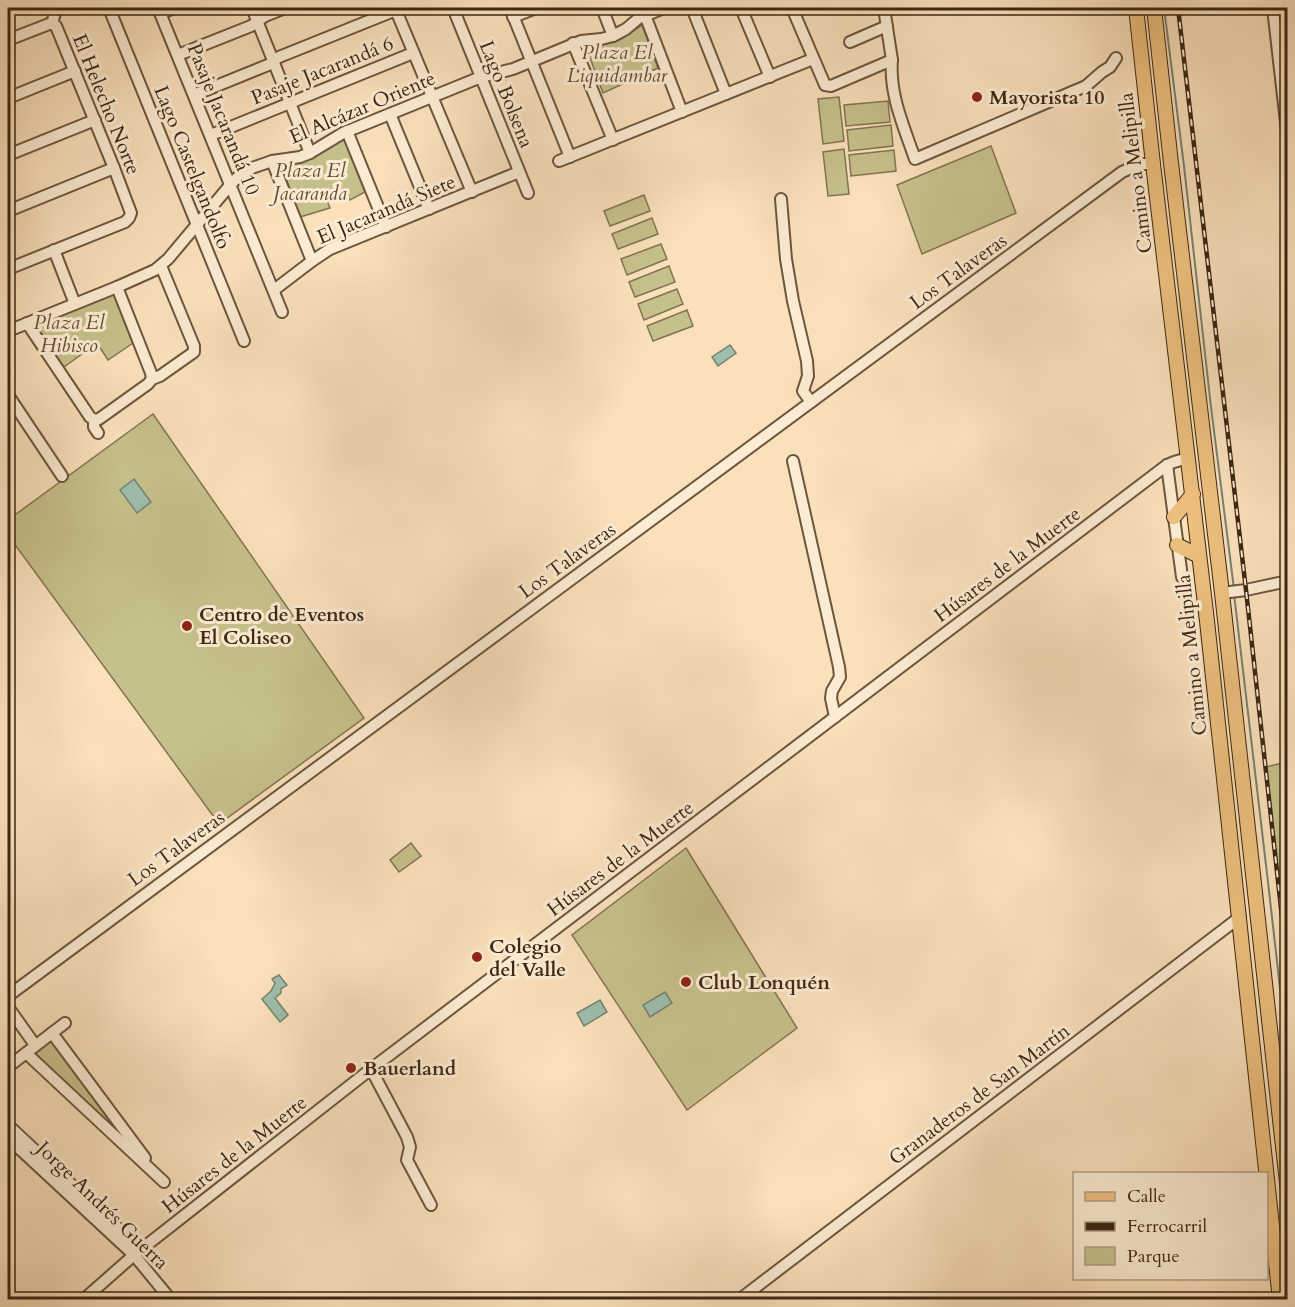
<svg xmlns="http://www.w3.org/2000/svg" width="1295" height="1307" viewBox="0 0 1295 1307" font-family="Cardo,serif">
  <rect width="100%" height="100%" fill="#fae1bc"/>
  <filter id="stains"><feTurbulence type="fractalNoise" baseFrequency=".00333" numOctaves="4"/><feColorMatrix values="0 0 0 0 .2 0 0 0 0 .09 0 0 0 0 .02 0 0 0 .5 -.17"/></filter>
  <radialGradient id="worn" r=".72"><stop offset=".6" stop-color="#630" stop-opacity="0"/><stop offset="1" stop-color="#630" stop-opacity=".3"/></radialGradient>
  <g fill="#c6c18c" stroke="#827450" stroke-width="1.5">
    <path d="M642,25L658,68L603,93L586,47C594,45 603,45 611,43C623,41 632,31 642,25Z"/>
    <path d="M839,97L844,141L823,144L818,99Z"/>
    <path d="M888,101L890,122L846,126L844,105Z"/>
    <path d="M891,125L893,146L849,151L847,130Z"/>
    <path d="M344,137L365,192L350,200L346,189L326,198L330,208L300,217L281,165Z"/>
    <path d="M991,146L1016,213L922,254L897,185Z"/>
    <path d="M844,149L849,194L828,196L823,152Z"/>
    <path d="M894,150L896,171L851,176L849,155Z"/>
    <path d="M644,195L650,211L610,226L604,211Z"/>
    <path d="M652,218L658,234L618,249L612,234Z"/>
    <path d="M661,244L667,259L627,275L621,259Z"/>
    <path d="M669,266L675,282L635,297L629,282Z"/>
    <path d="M115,289L136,341L108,360L97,343L60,370L30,324Z"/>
    <path d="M677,289L683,304L644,320L638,304Z"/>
    <path d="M687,310L693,326L653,341L647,326Z"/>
    <path d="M153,414L364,718L219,824L8,535V520Z"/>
    <path d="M1287,762H1288L1287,949L1266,767Z"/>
    <path d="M411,843L421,856L399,872L390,860Z"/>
    <path d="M686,848L797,1028L687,1110L572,935Z"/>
    <path d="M48,1041L54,1042L141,1157L34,1053Z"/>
  </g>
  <g fill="#9ebeae" stroke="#778270" stroke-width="1.5">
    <path d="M730,345L736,353L718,366L712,357Z"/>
    <path d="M134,479L151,502L137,513L120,490Z"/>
    <path d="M279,975L287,985L281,989V993L275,998L288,1015L280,1022L262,999L271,991L275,983L272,979Z"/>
    <path d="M665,992L672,1003L650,1017L643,1005Z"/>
    <path d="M600,1000L607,1012L584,1026L577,1013Z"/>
  </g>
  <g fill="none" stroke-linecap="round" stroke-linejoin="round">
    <g stroke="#778270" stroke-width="2">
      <path d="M1164,8L1184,166L1211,407L1234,589"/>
      <path d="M1234,594L1268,882L1288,1059"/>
    </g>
    <g stroke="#6c563d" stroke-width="14">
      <g id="minor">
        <path d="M109,8L244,341"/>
        <path d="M158,8L282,312"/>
        <path d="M252,8L310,153"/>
        <path d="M395,8L472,192"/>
        <path d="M453,8L528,193"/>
        <path d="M510,8L570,157"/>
        <path d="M602,8L613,36"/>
        <path d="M692,8L726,94"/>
        <path d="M741,8L770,77"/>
        <path d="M792,8L825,85L831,86L892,60"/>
        <path d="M884,8L892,60C889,94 904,127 915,159L1086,86L1102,72L1110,67L1116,58"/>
        <path d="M1273,8L1288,140"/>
        <path d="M161,13L175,8"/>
        <path d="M645,15L682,112"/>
        <path d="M513,17L536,8"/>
        <path d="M8,40L49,24H52"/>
        <path d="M850,42L887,26"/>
        <path d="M573,43L613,140"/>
        <path d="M178,55L251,26L265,16L285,8"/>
        <path d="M194,95L268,65L279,57L396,10"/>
        <path d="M8,98L75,71"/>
        <path d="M390,114L429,209"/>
        <path d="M347,131L386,227"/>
        <path d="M211,135L413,53"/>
        <path d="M8,155L95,120"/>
        <path d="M272,161L312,261"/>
        <path d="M559,161L813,59"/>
        <path d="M781,199L786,259L793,301L807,361L808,376L803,391L811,402"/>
        <path d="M8,211L114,168"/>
        <path d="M54,250L75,304"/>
        <path d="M8,269L125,222L129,218L131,213L114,168L56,26L52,24L55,13L53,8"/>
        <path d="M117,287L151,373L152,379"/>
        <path d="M274,290L312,261L330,249L519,172"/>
        <path d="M27,323L90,417L94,420V427L98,433"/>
        <path d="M8,331L117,287L155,270L168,259L231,184L239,176L252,168L272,161L300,157L310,153L343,133L481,77L513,69L581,41L601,39L613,36L626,29L639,18L664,8"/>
        <path d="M8,395L62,476"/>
        <path d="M94,420L99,419L148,384L152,379L160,376L194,352V346L161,266"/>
        <path d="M793,461L839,667L840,677L832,691L831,698L835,717"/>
        <path d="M1167,465L1182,577"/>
        <path d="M1222,593L1246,590L1288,581"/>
        <path d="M8,996L1122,172L1140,164H1153"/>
        <path d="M8,1007L35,1045"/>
        <path d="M52,1033L145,1158"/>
        <path d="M26,1053L164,1182"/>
        <path d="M8,1067L65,1023"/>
        <path d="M371,1069L407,1137L410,1147L407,1160L431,1205"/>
        <path d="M8,1125L140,1249"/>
        <path d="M8,1138L134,1255L171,1300"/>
        <path d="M83,1300L134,1255L371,1069L1167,465L1174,462L1188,458"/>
        <path d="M739,1300L1240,917"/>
      </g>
    </g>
    <g stroke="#3d2713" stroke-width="16">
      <g id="major">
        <path d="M1136,8L1153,164L1207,621L1280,1300"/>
        <path d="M1154,8L1171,163L1222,593L1288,1192"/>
        <path d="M1174,517L1193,494"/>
        <path d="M1177,545L1199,556"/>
      </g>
    </g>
    <use href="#minor" stroke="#fcecd3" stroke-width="10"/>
    <use href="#major" stroke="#edc07e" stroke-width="14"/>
    <g stroke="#3d2713" stroke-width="4.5">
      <path id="rail" d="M1178,8L1246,590L1288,972"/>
    </g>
    <use href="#rail" stroke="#fcecd3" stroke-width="2" stroke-dasharray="7" stroke-linecap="butt"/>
  </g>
  <g fill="#8f2418" stroke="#fcecd3" stroke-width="2">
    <circle cx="977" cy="97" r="6"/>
    <circle cx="187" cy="626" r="6"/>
    <circle cx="477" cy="957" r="6"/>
    <circle cx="686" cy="982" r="6"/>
    <circle cx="351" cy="1068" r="6"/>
  </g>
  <g text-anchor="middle" stroke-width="6" stroke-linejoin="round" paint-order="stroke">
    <g font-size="20" font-style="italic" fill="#5f4e31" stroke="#fcecd3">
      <text x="617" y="59">Plaza El<tspan x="617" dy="23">Liquidambar</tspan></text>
      <text x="310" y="177">Plaza El<tspan x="310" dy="23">Jacaranda</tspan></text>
      <text x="69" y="329">Plaza El<tspan x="69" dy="23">Hibisco</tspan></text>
    </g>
    <g font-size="20" fill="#3d2713" stroke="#fcecd3">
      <text transform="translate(322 70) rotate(-22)" y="7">Pasaje Jacarandá 6</text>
      <text transform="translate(507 94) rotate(68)" y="7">Lago Bolsena</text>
      <text transform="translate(107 104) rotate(68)" y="7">El Helecho Norte</text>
      <text transform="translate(362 107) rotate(-23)" y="7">El Alcázar Oriente</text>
      <text transform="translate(224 119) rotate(68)" y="7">Pasaje Jacarandá 10</text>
      <text transform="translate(193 167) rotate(68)" y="7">Lago Castelgandolfo</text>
      <text transform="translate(1135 173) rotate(-97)" y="7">Camino a Melipilla</text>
      <text transform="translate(386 209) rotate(-23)" y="7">El Jacarandá Siete</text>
      <text transform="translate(958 271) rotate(-36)" y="7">Los Talaveras</text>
      <text transform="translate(567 560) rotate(-36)" y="7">Los Talaveras</text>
      <text transform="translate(1007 564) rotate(-37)" y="7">Húsares de la Muerte</text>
      <text transform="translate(1191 655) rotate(-96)" y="7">Camino a Melipilla</text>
      <text transform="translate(176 848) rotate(-36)" y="7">Los Talaveras</text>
      <text transform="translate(620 858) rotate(-37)" y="7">Húsares de la Muerte</text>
      <text transform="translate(979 1094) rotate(-37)" y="7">Granaderos de San Martín</text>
      <text transform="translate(234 1154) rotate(-38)" y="7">Húsares de la Muerte</text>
      <text transform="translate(103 1205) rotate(44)" y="7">Jorge Andrés Guerra</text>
    </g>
    <g font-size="20" font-weight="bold" fill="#3d2713" stroke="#fcecd3" text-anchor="start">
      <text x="989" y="104">Mayorista 10</text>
      <text x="199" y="621">Centro de Eventos<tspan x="199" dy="23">El Coliseo</tspan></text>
      <text x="489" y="953">Colegio<tspan x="489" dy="23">del Valle</tspan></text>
      <text x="698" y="989">Club Lonquén</text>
      <text x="363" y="1075">Bauerland</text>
    </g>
  </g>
  <rect width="1295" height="1307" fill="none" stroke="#fae1bc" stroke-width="30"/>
  <rect x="9" y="9" width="1277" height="1289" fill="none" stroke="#3d2713" stroke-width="3"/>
  <rect x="15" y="15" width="1265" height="1277" fill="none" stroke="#3d2713" stroke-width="1.5"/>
  <rect x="1073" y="1172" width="195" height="108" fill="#fcecd3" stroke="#b09d86" stroke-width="1.5"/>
  <rect x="1085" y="1192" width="30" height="9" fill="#edc07e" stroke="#b09d86" stroke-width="1.5"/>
  <text x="1127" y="1202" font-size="18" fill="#3d2713">Calle</text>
  <rect x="1085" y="1222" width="30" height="9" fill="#3d2713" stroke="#b09d86" stroke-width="1.5"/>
  <text x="1127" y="1232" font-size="18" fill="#3d2713">Ferrocarril</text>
  <rect x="1085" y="1247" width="30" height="18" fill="#c6c18c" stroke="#b09d86" stroke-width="1.5"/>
  <text x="1127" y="1262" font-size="18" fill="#3d2713">Parque</text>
  <rect width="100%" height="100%" filter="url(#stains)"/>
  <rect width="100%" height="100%" fill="url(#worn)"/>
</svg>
